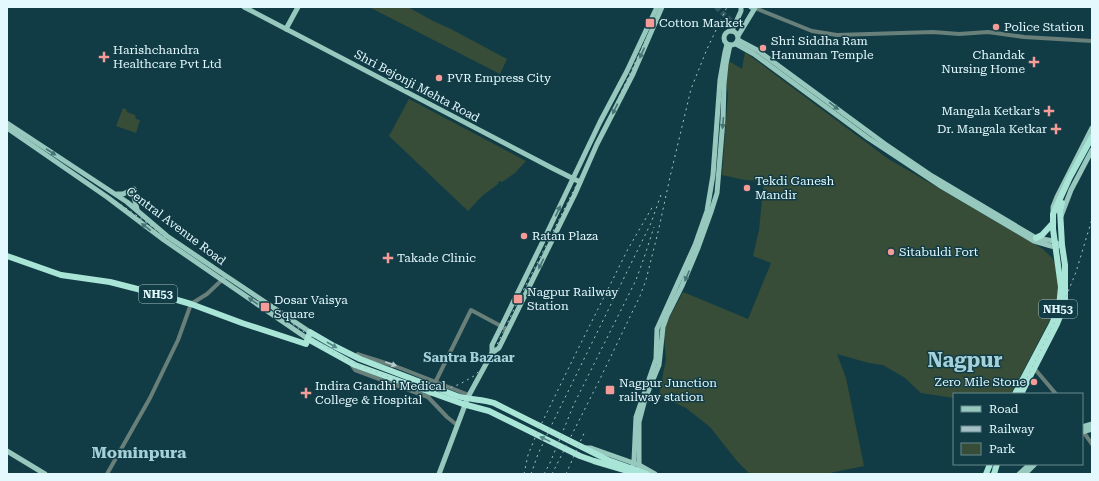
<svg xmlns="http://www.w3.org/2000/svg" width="1099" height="481" viewBox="0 0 1099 481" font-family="'Roboto Serif',serif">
  <rect width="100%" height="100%" fill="#123c45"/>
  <g fill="#374d37">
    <path d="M369,7H408L433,21L451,29L507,59L500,74Z"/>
    <path d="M745,52L887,158L1043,249L1052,258L1059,270L1061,293L1055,310L1011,394H954V398L921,393L905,378L883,365L869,363L837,354L846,378L864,466L825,474H750L737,461L710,427L686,408L659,395L666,359L664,335L666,324L683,292L748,319L771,263L753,256L759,230L764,181L745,180L722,175L728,94L725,78L727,60L742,69Z"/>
    <path d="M409,99L526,161L515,173L502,182L499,181L498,184L482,196L468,211L389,136Z"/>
    <path d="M123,108L126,109L127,112L135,115L136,119L140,120L136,133L116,126Z"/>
  </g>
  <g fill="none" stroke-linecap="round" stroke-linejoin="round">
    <path stroke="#315861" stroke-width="5" stroke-dasharray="5 2.5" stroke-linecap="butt" d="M716,7L735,24"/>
    <g stroke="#687f7a" stroke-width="4">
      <path d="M755,8L812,31L837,35L933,32L959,34L988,32L1024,37L1092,41"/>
      <path d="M355,357L358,354L360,355L395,366L469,395"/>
      <path d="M351,364L355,370L428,397L447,417L457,425"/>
      <path d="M1034,368L1056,394"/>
      <path d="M428,397L471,310L499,325L507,331"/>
      <path d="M1082,430L1092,444"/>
      <path d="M107,474L150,398L178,340L191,304L207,294L224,278"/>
    </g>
    <g stroke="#97c8bd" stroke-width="5">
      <path d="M244,7L552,168L580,182"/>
      <path d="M286,29L298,7"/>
      <circle cx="731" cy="38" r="7"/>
      <path d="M732,31L741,11V7"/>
      <path d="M738,36L755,8L751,7"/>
      <path d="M738,40L757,50L885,144L932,176L1036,238L1054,241L1057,243"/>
      <path d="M736,44L754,54L868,138L939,185L1034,241L1051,246L1056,247L1059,246"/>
      <path d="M7,123L127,202L167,236L226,276L310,332"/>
      <path d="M7,128L107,197L164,240L308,339"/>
      <path d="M117,194H123L134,189V197L137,209"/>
      <path d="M1053,211V207L1057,197L1092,128"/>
      <path d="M1061,216L1071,190L1092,150"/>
      <path d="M492,353L499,348L575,194L597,144L633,74L662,7"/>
      <path d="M1082,427L1092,424"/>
      <path d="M1082,432L1092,429"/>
      <path d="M585,448H591L639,465L655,474"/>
      <path d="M7,451L45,474"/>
      <path d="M632,472L634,460L636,417L656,359L657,329L695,245L707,211L713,175L720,80L725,52L727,44"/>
      <path d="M638,473L639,465V422L645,399L659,365L660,356L663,327L667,316L682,286L698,248L711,212L717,193L723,120L724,84L726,64L730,45"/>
      <path d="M439,474L468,397L492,353V345L501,327L546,235L600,122L627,71L657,7"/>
      <path d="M1019,474L1030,464"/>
      <path d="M1025,474L1035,464"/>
    </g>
    <g stroke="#a9e5d7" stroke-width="6">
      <path d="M1036,238L1042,235L1053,223"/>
      <path d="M7,256L61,275L110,282L153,293L191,304L242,323L306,344L310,332L334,346L360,359L457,396C470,400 482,399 494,403L608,460L647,474"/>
      <path d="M308,339L355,365L463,404L489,411L580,456L594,461L638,474"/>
      <path d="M1015,394L1052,324L1059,307L1061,287L1053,229V214L1070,177L1092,137"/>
      <path d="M1021,394L1057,324L1065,304V265L1062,245L1060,210L1062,203"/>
      <path d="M986,474L990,464"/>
      <path d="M994,474L997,464"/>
    </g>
    <g stroke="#a5c1c7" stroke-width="1" stroke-dasharray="2 4" stroke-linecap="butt">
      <path d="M7,126L146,222L168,240L195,261L243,293L266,306L335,353L363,367L410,385L422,388L433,389L449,388L460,384L474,376L486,364L494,351L519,299L597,144L661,7"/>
      <path d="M1019,394L1062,307L1076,272L1092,219"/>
      <path d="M524,474L528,455L537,433L573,359L628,249L653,206"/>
      <path d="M531,474L538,454L554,420L651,223L662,192"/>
      <path d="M544,474L550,463L574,404L636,280L644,258L654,227"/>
      <path d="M552,474L599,381L640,296L646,280L659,228L670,177L691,89L707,49L727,7"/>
      <path d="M566,474L585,431"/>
      <path d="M991,474L994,464"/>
    </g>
  </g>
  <defs><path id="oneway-solid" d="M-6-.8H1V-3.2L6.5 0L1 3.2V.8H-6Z"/></defs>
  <g fill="#477475">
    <use href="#oneway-solid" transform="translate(642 53) rotate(114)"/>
    <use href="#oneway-solid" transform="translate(834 106) rotate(37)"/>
    <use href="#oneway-solid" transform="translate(615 109) rotate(116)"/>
    <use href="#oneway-solid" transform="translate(723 123) rotate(95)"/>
    <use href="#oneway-solid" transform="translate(51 152) rotate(33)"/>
    <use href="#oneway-solid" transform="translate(558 211) rotate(-65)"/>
    <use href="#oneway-solid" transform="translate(146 227) rotate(-143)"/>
    <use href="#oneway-solid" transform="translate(541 264) rotate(116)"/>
    <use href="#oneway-solid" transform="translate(687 276) rotate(113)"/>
    <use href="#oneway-solid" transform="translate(253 301) rotate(-146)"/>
  </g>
  <g fill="#568887">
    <use href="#oneway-solid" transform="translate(332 345) rotate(30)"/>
    <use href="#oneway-solid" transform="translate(545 439) rotate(-154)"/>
  </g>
  <use fill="#b8ced0" href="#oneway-solid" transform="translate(391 364) rotate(19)"/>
  <g fill="#f59b98" stroke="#123c45" stroke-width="1.5">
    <rect x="645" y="18" width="10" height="10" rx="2"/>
    <circle cx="996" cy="27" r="4"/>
    <circle cx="763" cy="48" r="4"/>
    <path d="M102 51h4v4h4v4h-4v4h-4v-4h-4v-4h4z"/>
    <path d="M1032 56h4v4h4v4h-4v4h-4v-4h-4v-4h4z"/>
    <circle cx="439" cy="78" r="4"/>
    <path d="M1047 105h4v4h4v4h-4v4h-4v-4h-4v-4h4z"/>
    <path d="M1054 123h4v4h4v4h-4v4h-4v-4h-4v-4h4z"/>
    <circle cx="747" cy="188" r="4"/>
    <circle cx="524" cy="236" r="4"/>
    <circle cx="891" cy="252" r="4"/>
    <path d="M386 252h4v4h4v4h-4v4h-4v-4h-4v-4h4z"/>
    <rect x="513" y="294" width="10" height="10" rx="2"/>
    <rect x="260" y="302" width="10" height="10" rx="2"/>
    <circle cx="1034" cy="382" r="4"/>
    <rect x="605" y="385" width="10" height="10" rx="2"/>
    <path d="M304 387h4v4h4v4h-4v4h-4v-4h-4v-4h4z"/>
  </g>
  <g text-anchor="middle" stroke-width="3" stroke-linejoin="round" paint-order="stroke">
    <g fill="#123c45" stroke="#a4c0c6" stroke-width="1">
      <rect x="139" y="285" width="38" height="18" rx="3"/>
      <rect x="1039" y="300" width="38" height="18" rx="3"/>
    </g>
    <g font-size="11" font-weight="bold" fill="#e3f9fe">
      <text x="158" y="298">NH53</text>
      <text x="1058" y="313">NH53</text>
    </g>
    <g font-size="12" fill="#e3f9fe" stroke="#123c45" text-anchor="start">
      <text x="659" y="27">Cotton Market</text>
      <text x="1004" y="31">Police Station</text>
      <text x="771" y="45">Shri Siddha Ram<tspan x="771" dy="14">Hanuman Temple</tspan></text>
      <text x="113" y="54">Harishchandra<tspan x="113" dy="14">Healthcare Pvt Ltd</tspan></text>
      <text x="1025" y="59" text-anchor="end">Chandak<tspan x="1025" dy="14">Nursing Home</tspan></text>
      <text x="447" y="82">PVR Empress City</text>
      <text x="1040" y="115" text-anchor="end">Mangala Ketkar's</text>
      <text x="1047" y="133" text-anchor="end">Dr. Mangala Ketkar</text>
      <text x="755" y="185">Tekdi Ganesh<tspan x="755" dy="14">Mandir</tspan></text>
      <text x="532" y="240">Ratan Plaza</text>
      <text x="899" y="256">Sitabuldi Fort</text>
      <text x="397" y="262">Takade Clinic</text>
      <text x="527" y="296">Nagpur Railway<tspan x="527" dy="14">Station</tspan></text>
      <text x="274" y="304">Dosar Vaisya<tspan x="274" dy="14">Square</tspan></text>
      <text x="1026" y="386" text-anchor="end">Zero Mile Stone</text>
      <text x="619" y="387">Nagpur Junction<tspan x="619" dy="14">railway station</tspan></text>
      <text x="315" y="390">Indira Gandhi Medical<tspan x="315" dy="14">College &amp; Hospital</tspan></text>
    </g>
    <g font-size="12" fill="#e3f9fe" stroke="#123c45">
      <text transform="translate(417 86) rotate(28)" y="4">Shri Bejonji Mehta Road</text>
      <text transform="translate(176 226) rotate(37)" y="4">Central Avenue Road</text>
    </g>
    <g font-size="13" font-weight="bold" fill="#a4d0da" stroke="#123c45">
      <text x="469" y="362">Santra Bazaar</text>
    </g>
    <g font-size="16" font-weight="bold" fill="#a4d0da" stroke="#123c45">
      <text x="139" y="458">Mominpura</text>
    </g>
    <g font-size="20" font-weight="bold" fill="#a4d0da" stroke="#123c45">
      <text x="965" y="367">Nagpur</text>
    </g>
  </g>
  <rect width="1099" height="481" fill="none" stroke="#e3f9fe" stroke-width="16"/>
  <rect x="953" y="393" width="130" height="72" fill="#123c45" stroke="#66888f"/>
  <rect x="961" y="406" width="20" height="6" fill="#97c8bd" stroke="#66888f"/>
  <text x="989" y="413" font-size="12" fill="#e3f9fe">Road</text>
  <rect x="961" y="426" width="20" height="6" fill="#a5c1c7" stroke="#66888f"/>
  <text x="989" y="433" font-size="12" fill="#e3f9fe">Railway</text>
  <rect x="961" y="443" width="20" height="12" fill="#374d37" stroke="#66888f"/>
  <text x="989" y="453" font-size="12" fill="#e3f9fe">Park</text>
</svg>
